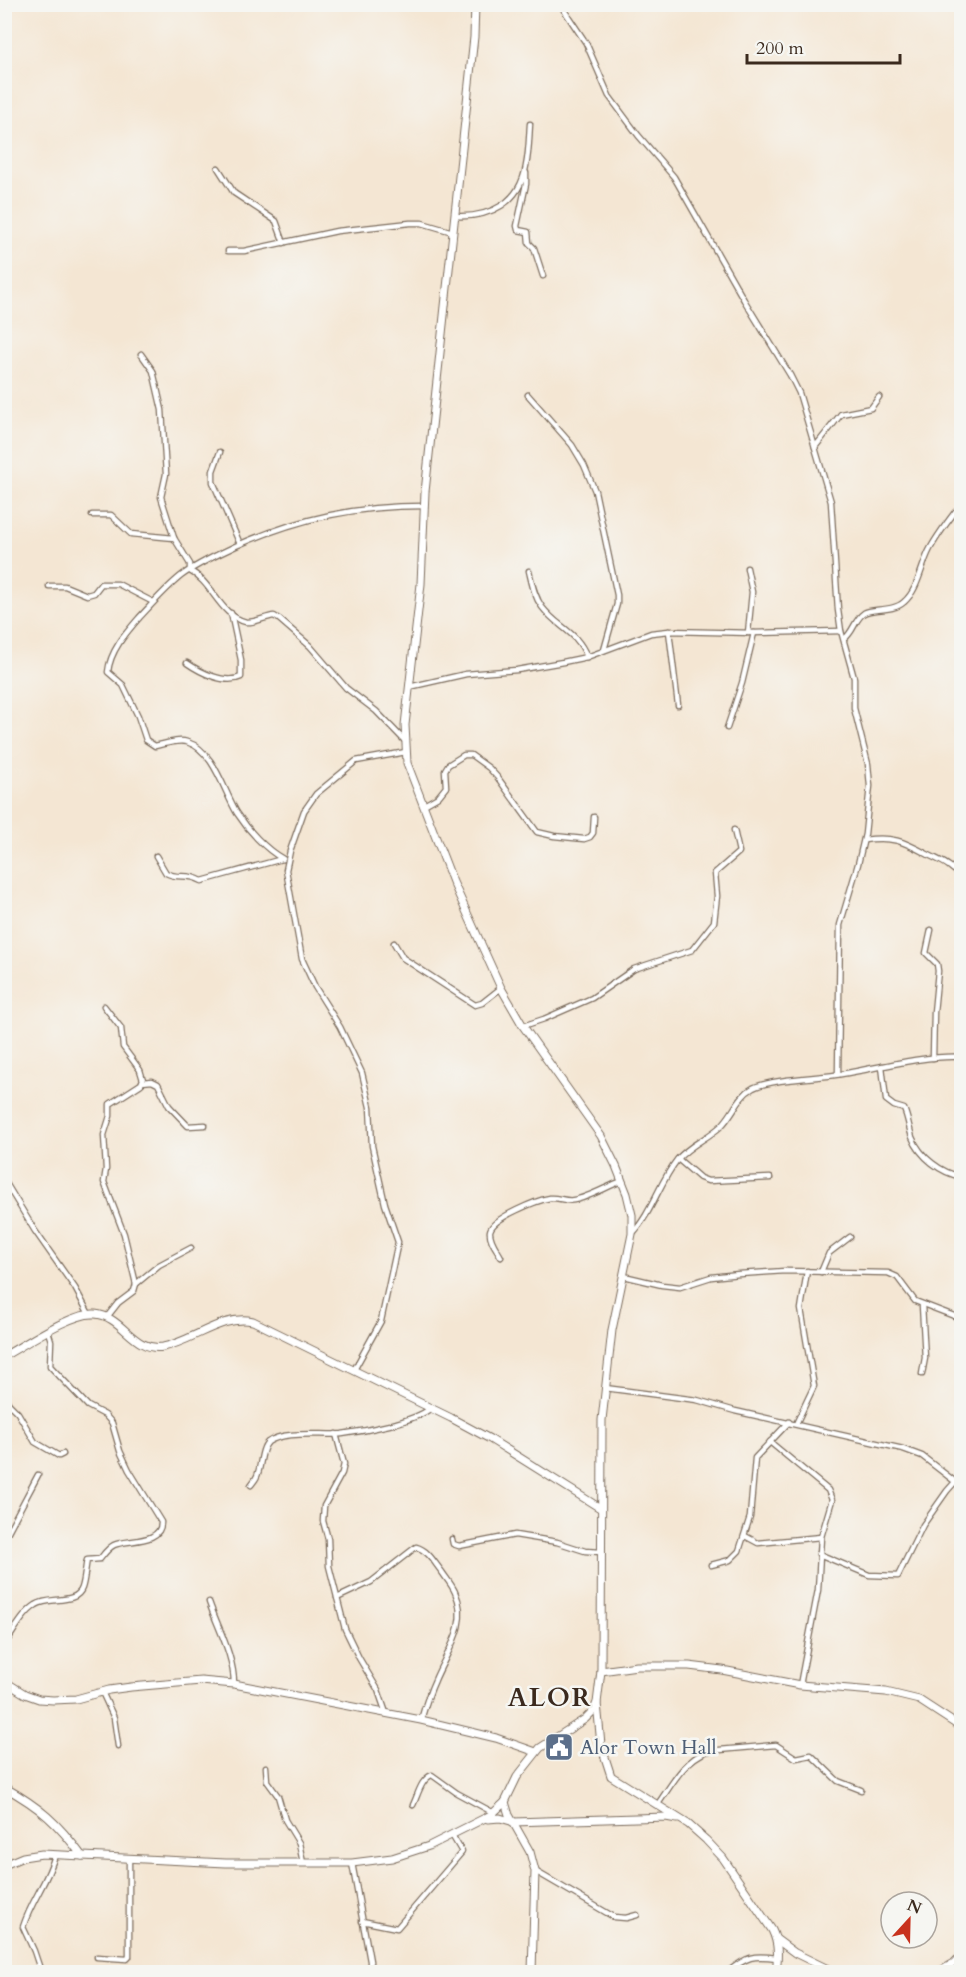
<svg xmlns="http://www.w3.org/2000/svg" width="966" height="1977" viewBox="0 0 966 1977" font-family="Cardo,serif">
  <rect width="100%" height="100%" fill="#f6f6f2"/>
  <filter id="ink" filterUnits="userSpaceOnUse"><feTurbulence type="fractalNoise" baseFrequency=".0167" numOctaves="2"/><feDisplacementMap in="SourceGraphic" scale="12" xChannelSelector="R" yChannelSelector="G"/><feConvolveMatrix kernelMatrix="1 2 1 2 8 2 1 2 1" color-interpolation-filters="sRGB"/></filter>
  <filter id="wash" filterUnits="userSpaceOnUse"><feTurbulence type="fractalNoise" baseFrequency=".008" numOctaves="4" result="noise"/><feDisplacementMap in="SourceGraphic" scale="24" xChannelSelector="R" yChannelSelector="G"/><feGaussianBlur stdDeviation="1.35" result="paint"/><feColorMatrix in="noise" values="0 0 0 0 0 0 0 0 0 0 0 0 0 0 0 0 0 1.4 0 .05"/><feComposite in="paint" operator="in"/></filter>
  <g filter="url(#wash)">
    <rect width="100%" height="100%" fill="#f4e6d3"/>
  </g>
  <g filter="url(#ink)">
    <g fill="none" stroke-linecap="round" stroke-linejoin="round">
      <g stroke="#7c6c5d" stroke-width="7">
        <g id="street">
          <path d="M560,4L586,43L609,96L638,135L674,177L744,300L790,375L799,393L831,502L838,610L841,631L854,678V708L868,764L870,786L865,834L858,864L840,925L838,1074"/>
          <path d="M218,168L234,193L276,221L284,243"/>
          <path d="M526,173V184L517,226L518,230L528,232L529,243L534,248L543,276"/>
          <path d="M455,216C490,218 520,203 526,166C529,152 529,138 530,124"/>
          <path d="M228,251H244L337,231L410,223H422L453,232"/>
          <path d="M141,354L153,371L162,410L166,474L161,497L174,538L190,564V571C212,582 220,616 246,622C255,623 265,617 274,616L279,619L310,646L346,688L376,711L405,741"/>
          <path d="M528,395L572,445L584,465L595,491L617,595V604L604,650"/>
          <path d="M815,447L841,414L871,408L879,397"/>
          <path d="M220,452L213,471V482L240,544"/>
          <path d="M92,515H111L131,534L174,538"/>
          <path d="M747,568L752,592L748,633"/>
          <path d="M529,571C532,583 534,596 542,607C558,628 577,631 587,657"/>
          <path d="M49,586H65L87,595L94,593L101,584H118L153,602"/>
          <path d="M669,631L678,705"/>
          <path d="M844,639C854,632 854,620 864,613C872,608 893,612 904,602C918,590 921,567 929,551C936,537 946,524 955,512"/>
          <path d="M187,663C200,672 225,685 241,677V660L231,613"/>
          <path d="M409,687L466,674L517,670L563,662L587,657L651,633L669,631L754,633L841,631"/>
          <path d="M727,728L742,683L754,633"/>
          <path d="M424,805L438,797L446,787L445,770L448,765L464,755H471L489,768L498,778L537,832L554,836L584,839L590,837L593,833L594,817"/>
          <path d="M864,840C892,836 903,841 927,854C942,862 950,864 962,878"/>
          <path d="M156,856L166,873C179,880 186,872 202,881L282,859"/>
          <path d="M283,859C265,849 248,830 237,813C224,792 214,750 187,742C178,739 165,744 155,746L146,740L138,716L123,685L108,672C110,651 126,633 139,618C153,603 166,588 181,576C198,563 219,554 238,545C300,518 356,506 424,506"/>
          <path d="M931,930L926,953L937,964L938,971L934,1012L933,1058"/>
          <path d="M394,943L403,958L475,1005L482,1003L501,988"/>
          <path d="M104,1006L121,1028L123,1047L140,1070L143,1080L141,1084L110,1104V1116L104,1135L106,1169L104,1182L124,1234L136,1284L134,1291L118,1303L107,1317"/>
          <path d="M523,1026L544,1019L592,998L634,969L692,950L714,922L717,896L715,873L739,852L734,830"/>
          <path d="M882,1066L886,1100L894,1106L904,1109C908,1118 909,1128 912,1137C920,1157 941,1173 962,1177"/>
          <path d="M142,1082L152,1081L158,1084L169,1106L188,1126L205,1125"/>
          <path d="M678,1159L700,1178L708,1181L770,1178"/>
          <path d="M4,1180L35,1231L75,1288L89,1314"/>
          <path d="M632,1234C652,1213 659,1183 677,1160C689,1145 707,1139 721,1126C733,1115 738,1096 753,1088C772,1079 813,1078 835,1075C877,1069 919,1055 962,1057"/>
          <path d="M501,1257C497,1249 489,1240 490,1231C492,1218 538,1200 550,1198C558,1197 566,1202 574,1200C588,1198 608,1186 622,1181"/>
          <path d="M821,1272L829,1253L850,1237"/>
          <path d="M624,1276L662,1285L680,1287L711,1277L739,1274L785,1271L888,1273L897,1277L915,1301L962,1319"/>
          <path d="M136,1284L159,1265L191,1248"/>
          <path d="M354,1370L381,1321L398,1242L385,1204L372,1146L370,1107L362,1073L340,1027L315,987L302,959L286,870L290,851L304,811L316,794L356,761L406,752"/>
          <path d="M922,1374L925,1358L922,1305"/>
          <path d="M605,1388L697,1400L735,1411L903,1449L922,1456L962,1487"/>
          <path d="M4,1394L8,1403L4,1413"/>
          <path d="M8,1403L18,1413L35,1442L59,1456L63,1454"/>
          <path d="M796,1424L814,1386L801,1309L807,1271"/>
          <path d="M336,1434L344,1464L342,1473L324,1506L323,1521L328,1539L329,1566L345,1629L359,1658L378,1690L386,1713"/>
          <path d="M770,1442L828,1490L832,1500L821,1537L818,1590L800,1685"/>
          <path d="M251,1485C254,1481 257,1478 258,1473C261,1465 261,1448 268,1442C284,1430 323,1436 342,1434C365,1431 414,1422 431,1408"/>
          <path d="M745,1536L758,1543L821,1537"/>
          <path d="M4,1539L38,1475"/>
          <path d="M452,1539L453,1544L459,1546L515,1535L557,1542L585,1551L601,1552"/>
          <path d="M819,1554L869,1575L898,1576L923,1525L947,1491L955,1482"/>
          <path d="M711,1565L730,1560L739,1551L750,1517L755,1458L789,1422"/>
          <path d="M337,1598L371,1582L416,1547C428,1550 434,1562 442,1572C446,1578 452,1585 455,1592C470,1624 447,1651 435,1680C429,1693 425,1706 421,1720"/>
          <path d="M209,1602C218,1628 234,1656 234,1684"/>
          <path d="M4,1645C13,1633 23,1613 36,1605C49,1596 76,1605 82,1588C85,1579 85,1569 87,1560L100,1559C104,1554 108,1548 114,1545C127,1539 162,1544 161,1522L129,1470L120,1451L112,1423L105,1415L88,1406L50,1366L51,1341L48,1331"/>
          <path d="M102,1692L114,1718L118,1746"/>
          <path d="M266,1767L267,1781L278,1796L285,1820L299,1843L303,1863"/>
          <path d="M658,1804C672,1784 684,1760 708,1751L776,1745L796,1758L811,1755L838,1781L861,1790"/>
          <path d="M413,1805C418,1795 421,1779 432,1775L457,1793L494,1813"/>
          <path d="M352,1863L370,1961V1967L367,1972"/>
          <path d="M535,1871L614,1917L626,1918L637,1915"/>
          <path d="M362,1921L397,1928L462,1852L452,1835"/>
          <path d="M97,1957L127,1959L129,1957V1859"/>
          <path d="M41,1972L34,1951L23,1927C31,1901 48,1881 55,1855"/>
          <path d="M211,1972H216"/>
          <path d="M728,1972C747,1956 753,1955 777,1958"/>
        </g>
      </g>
      <g stroke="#7c6c5d" stroke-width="9">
        <g id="secondary">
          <path d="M475,4L474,37L425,492L421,584L405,725L407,763L453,882L501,988L523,1026L601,1136L616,1166L627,1194L632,1215V1234L612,1330L602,1420L601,1671L597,1703L593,1711L585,1719L540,1748L517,1777L505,1802L509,1815L530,1852L535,1871L532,1972"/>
          <path d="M4,1356C26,1344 72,1312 95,1314C123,1316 133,1352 163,1347C194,1341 221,1314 253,1321L451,1418L490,1439L600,1508"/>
          <path d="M601,1671L637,1666H689L722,1670L800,1685L886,1692L919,1700L962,1728"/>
          <path d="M4,1681L25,1694L39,1699L53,1700L76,1699L109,1690L131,1687L201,1681L234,1684L421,1720L496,1738L536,1752"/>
          <path d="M597,1703L601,1745L611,1776L688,1824L706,1840L723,1858L772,1930C779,1944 778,1957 776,1972"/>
          <path d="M4,1787C40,1807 58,1823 82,1856"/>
          <path d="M488,1819L500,1818L514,1822L666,1817L677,1819"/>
          <path d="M4,1865L23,1857L42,1854L226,1863H352L392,1858L429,1846L491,1815L505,1802"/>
          <path d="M776,1939L795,1953L834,1972"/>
          <path d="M939,1972L954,1963L962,1955"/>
        </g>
      </g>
      <use href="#street" stroke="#fff" stroke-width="4.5"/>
      <use href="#secondary" stroke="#fff" stroke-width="7"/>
    </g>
  </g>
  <defs>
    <g id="civic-square" transform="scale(1.5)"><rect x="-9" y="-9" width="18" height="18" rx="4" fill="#5c6f8a" stroke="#f6f6f2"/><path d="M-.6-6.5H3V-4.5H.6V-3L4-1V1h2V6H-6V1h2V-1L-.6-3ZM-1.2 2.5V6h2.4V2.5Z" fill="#fff"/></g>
  </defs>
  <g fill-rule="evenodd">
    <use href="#civic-square" x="559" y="1747"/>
  </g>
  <g text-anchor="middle" stroke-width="5" stroke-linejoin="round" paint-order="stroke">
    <g font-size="20" fill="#4e5e75" stroke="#f6f6f2" text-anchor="start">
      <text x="580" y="1754">Alor Town Hall</text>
    </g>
    <g font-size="26" font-weight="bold" letter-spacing="1.5" fill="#3b2a1e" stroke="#f6f6f2">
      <text x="550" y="1706">ALOR</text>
    </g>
  </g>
  <rect width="966" height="1977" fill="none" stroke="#f6f6f2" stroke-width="24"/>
  <g transform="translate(909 1920) rotate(22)"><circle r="28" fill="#f6f6f2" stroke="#aba49d" stroke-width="1.5"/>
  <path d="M0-4.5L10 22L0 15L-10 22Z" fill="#c8321e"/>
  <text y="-9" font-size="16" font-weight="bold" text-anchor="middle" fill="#3b2a1e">N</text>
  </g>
  <path d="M747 54v9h153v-9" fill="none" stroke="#3b2a1e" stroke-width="3"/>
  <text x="756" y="54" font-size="18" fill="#3b2a1e" stroke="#f6f6f2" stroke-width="4.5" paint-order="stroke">200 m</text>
</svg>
